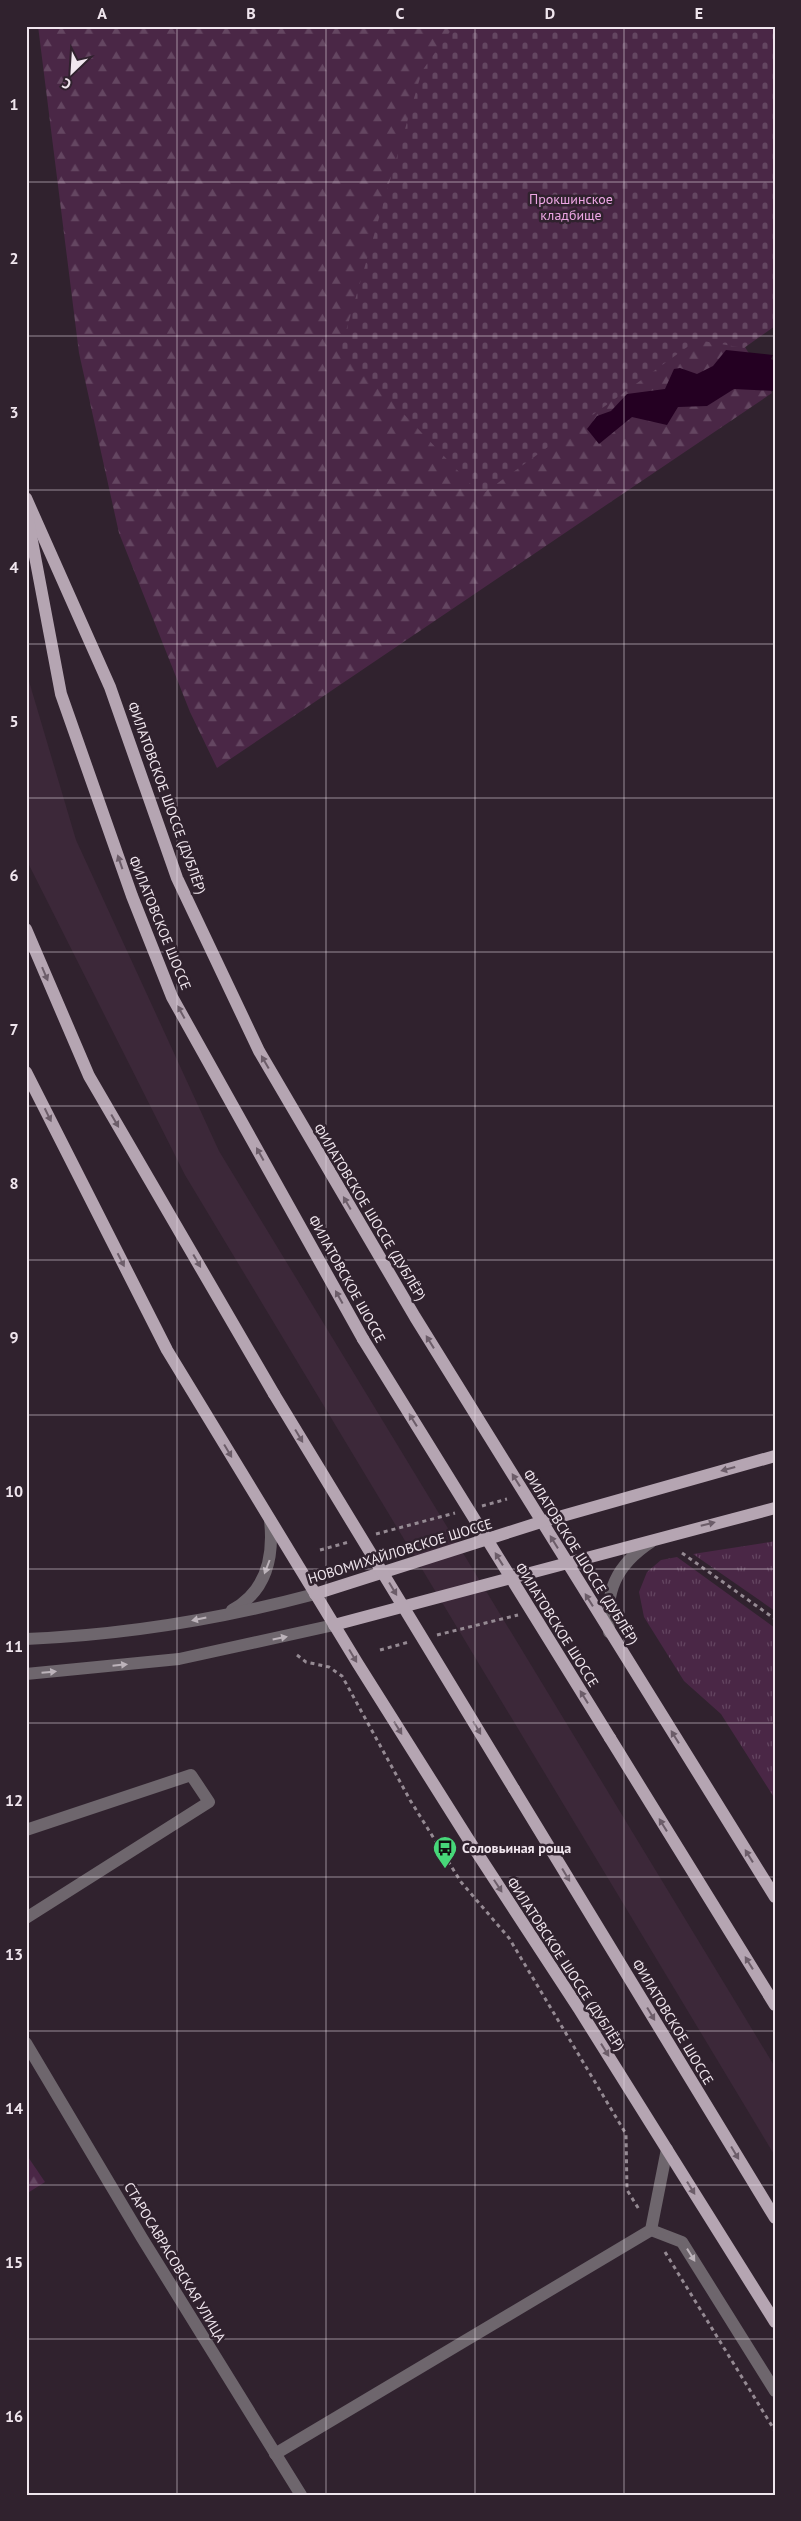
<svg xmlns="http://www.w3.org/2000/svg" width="801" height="2521" viewBox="0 0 801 2521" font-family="'PT Sans',sans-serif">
  <defs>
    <pattern id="grass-tufts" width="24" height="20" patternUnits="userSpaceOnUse" patternTransform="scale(1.25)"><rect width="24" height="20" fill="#4a2746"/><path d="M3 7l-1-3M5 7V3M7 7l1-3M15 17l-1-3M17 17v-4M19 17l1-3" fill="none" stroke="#644661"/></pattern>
    <pattern id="forest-firs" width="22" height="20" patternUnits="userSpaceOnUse" patternTransform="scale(1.25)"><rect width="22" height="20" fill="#4a2746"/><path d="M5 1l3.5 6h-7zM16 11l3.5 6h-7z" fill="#644661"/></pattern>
    <pattern id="cemetery-stones" width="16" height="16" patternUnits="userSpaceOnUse" patternTransform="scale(1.25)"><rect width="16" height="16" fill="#4a2746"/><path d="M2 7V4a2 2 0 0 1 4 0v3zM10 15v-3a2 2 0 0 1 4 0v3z" fill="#644661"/></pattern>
  </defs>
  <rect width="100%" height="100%" fill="#30222e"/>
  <path fill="#3c2839" d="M26,671L76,840L219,1151L775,2067V2156L185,1175L28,863L26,856Z"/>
  <g fill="url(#grass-tufts)">
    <path d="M775,1541V1611L693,1554L770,1542Z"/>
    <path d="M677,1557L775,1628V1799L721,1714L684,1681L644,1617L639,1592L647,1572L661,1560Z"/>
  </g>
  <g fill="url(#forest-firs)">
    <path d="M38,26H775L728,318L772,393L217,768L190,712L119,533L79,353Z"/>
    <path d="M26,2154L45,2182L26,2194Z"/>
  </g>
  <path fill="url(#cemetery-stones)" d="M454,26H775V326L744,348L697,340L481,495L341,348L422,71Z"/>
  <path fill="#240022" d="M726,350L773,355L771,359L775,361V391L734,389L707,406L678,407L667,425L632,417L599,444L587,429L597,416L611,411L627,394L665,389L674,369L680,368L697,374L713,366Z"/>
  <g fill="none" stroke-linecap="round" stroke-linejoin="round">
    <g stroke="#958a93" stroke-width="3" stroke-dasharray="4 4" stroke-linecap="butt">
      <path d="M482,1506L507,1499"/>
      <path d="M376,1534L455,1513"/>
      <path d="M320,1550L349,1542"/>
      <path d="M682,1553L775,1619"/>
      <path d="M437,1635L518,1615"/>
      <path d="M380,1650L409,1642"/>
      <path d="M297,1655L306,1662L329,1667L342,1676L410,1800L461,1882L509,1938L626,2134L627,2190L640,2211"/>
      <path d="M665,2252L775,2431"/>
    </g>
    <g stroke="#6e666d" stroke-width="12">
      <path d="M232,1610C267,1591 274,1556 270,1520"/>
      <path d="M609,1632C605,1591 616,1565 651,1542"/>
      <path d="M26,1639C124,1635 221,1619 315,1594"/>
      <path d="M26,1674L179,1659L334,1625"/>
      <path d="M26,1830L191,1775L209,1802L26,1918"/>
      <path d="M26,2043L142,2238L301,2495"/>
      <path d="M651,2230L682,2242L775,2391"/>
      <path d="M275,2454L651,2230L667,2149"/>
    </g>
    <g stroke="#b5a5b2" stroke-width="12">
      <path d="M26,498L110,687L177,878L259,1051L415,1317L775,1897"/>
      <path d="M26,509L61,694L132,896L172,997L363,1339"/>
      <path d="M26,929L89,1076L274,1394"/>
      <path d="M26,1072L167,1350L358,1664L472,1845L579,2009L775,2322"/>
      <path d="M315,1594L541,1522L775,1456"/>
      <path d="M334,1625L775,1508"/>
      <path d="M610,1738L775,2005"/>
      <path d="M514,1789L775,2218"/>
    </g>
    <g stroke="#b5a5b2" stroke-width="12">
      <path d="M363,1339L610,1738"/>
      <path d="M274,1394L514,1789"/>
    </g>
  </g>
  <defs><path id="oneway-solid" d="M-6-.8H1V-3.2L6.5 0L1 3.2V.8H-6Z" transform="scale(1.25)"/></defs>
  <g fill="#6c5d69">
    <use href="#oneway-solid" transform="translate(120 862) rotate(-109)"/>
    <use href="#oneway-solid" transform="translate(45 974) rotate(67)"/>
    <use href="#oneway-solid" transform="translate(181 1012) rotate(-119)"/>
    <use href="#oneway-solid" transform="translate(265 1062) rotate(-120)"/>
    <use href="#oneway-solid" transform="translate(48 1115) rotate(64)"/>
    <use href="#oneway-solid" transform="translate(115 1121) rotate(60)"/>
    <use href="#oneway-solid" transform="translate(260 1154) rotate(-119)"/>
    <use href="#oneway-solid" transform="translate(347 1203) rotate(-120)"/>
    <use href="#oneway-solid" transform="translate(121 1260) rotate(63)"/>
    <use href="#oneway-solid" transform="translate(197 1261) rotate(60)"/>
    <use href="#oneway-solid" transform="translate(339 1297) rotate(-119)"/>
    <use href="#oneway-solid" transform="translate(430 1342) rotate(-122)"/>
    <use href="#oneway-solid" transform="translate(413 1420) rotate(-122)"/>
    <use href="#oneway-solid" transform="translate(299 1436) rotate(59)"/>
    <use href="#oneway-solid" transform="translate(228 1451) rotate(59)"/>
    <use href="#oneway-solid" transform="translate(728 1469) rotate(165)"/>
    <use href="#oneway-solid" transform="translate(516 1480) rotate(-122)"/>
    <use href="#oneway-solid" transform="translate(708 1524) rotate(-14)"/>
    <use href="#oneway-solid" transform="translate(554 1542) rotate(-122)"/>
    <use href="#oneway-solid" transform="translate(499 1559) rotate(-122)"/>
    <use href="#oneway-solid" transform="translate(393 1589) rotate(59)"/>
    <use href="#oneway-solid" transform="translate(589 1600) rotate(-122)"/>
    <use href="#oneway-solid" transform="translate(353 1656) rotate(59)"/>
    <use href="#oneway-solid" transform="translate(584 1697) rotate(-122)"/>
    <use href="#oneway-solid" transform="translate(398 1728) rotate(58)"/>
    <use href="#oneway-solid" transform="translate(477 1728) rotate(59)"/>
    <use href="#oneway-solid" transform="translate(675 1737) rotate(-122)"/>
    <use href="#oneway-solid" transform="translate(663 1825) rotate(-122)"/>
    <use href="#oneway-solid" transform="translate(749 1856) rotate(-122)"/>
    <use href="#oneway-solid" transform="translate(566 1875) rotate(59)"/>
    <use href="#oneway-solid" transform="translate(498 1886) rotate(57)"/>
    <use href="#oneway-solid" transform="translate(749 1963) rotate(-122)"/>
    <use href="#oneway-solid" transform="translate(651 2014) rotate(59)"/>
    <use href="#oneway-solid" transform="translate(605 2050) rotate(58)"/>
    <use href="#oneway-solid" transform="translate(735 2153) rotate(59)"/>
    <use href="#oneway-solid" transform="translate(691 2188) rotate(58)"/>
  </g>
  <g fill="#bcb3ba">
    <use href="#oneway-solid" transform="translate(267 1567) rotate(111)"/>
    <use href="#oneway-solid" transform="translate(199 1619) rotate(168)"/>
    <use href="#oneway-solid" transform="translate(280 1638) rotate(-11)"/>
    <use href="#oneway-solid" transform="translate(120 1665) rotate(-6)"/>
    <use href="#oneway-solid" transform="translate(49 1672) rotate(-5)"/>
    <use href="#oneway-solid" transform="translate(691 2255) rotate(58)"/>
  </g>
  <path fill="none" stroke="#f0e6ee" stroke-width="1" stroke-opacity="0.55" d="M177,26V2495M326,26V2495M475,26V2495M624,26V2495M26,182H775M26,336H775M26,490H775M26,644H775M26,798H775M26,952H775M26,1106H775M26,1260H775M26,1415H775M26,1569H775M26,1723H775M26,1877H775M26,2031H775M26,2185H775M26,2339H775"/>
  <defs>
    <g id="bus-pin" transform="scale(1.25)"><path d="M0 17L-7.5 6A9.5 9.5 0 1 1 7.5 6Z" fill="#47d779" stroke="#30222e"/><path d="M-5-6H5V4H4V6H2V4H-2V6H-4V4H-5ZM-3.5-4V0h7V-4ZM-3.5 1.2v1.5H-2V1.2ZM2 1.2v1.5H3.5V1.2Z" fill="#111"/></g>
  </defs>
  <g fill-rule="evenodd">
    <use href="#bus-pin" x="445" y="1848"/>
  </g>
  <g text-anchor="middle" stroke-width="5" stroke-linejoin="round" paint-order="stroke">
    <g font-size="14" fill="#eca6e3" stroke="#30222e">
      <text x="571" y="204">Прокшинское<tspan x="571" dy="16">кладбище</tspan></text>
    </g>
    <g font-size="14" fill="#f0e6ee" stroke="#30222e">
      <text transform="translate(167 798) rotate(70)" y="5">ФИЛАТОВСКОЕ ШОССЕ (ДУБЛЁР)</text>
      <text transform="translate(160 923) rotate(68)" y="5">ФИЛАТОВСКОЕ ШОССЕ</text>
      <text transform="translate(370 1212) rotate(59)" y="5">ФИЛАТОВСКОЕ ШОССЕ (ДУБЛЁР)</text>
      <text transform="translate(347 1279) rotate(61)" y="5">ФИЛАТОВСКОЕ ШОССЕ</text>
      <text transform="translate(400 1551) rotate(-17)" y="5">НОВОМИХАЙЛОВСКОЕ ШОССЕ</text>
      <text transform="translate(581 1557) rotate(58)" y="5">ФИЛАТОВСКОЕ ШОССЕ (ДУБЛЁР)</text>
      <text transform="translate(557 1625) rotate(58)" y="5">ФИЛАТОВСКОЕ ШОССЕ</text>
      <text transform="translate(566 1964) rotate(57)" y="5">ФИЛАТОВСКОЕ ШОССЕ (ДУБЛЁР)</text>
      <text transform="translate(673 2022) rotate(59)" y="5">ФИЛАТОВСКОЕ ШОССЕ</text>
      <text transform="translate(175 2262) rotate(59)" y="5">СТАРОСАВРАСОВСКАЯ УЛИЦА</text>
    </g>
    <g font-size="14" font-weight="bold" fill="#f0e6ee" stroke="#30222e" text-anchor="start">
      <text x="462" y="1853">Соловьиная роща</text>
    </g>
  </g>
  <rect width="801" height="2521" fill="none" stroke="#30222e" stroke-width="55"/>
  <g transform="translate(72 72) rotate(205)" stroke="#30222e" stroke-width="4" paint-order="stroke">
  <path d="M0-4L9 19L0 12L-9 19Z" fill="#f0e6ee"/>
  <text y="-8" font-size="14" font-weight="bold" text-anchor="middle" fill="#f0e6ee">С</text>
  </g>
  <rect x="28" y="28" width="746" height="2466" fill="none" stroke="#f0e6ee" stroke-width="2"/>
  <g font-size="16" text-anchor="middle" font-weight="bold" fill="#f0e6ee">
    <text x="102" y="19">A</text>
    <text x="251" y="19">B</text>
    <text x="400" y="19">C</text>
    <text x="550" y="19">D</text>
    <text x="699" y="19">E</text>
    <text x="14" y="110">1</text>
    <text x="14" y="264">2</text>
    <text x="14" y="418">3</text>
    <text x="14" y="573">4</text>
    <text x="14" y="727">5</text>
    <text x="14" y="881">6</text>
    <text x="14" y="1035">7</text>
    <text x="14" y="1189">8</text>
    <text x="14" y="1343">9</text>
    <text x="14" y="1497">10</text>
    <text x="14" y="1652">11</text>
    <text x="14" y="1806">12</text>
    <text x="14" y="1960">13</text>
    <text x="14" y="2114">14</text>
    <text x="14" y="2268">15</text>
    <text x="14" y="2422">16</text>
  </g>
</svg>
